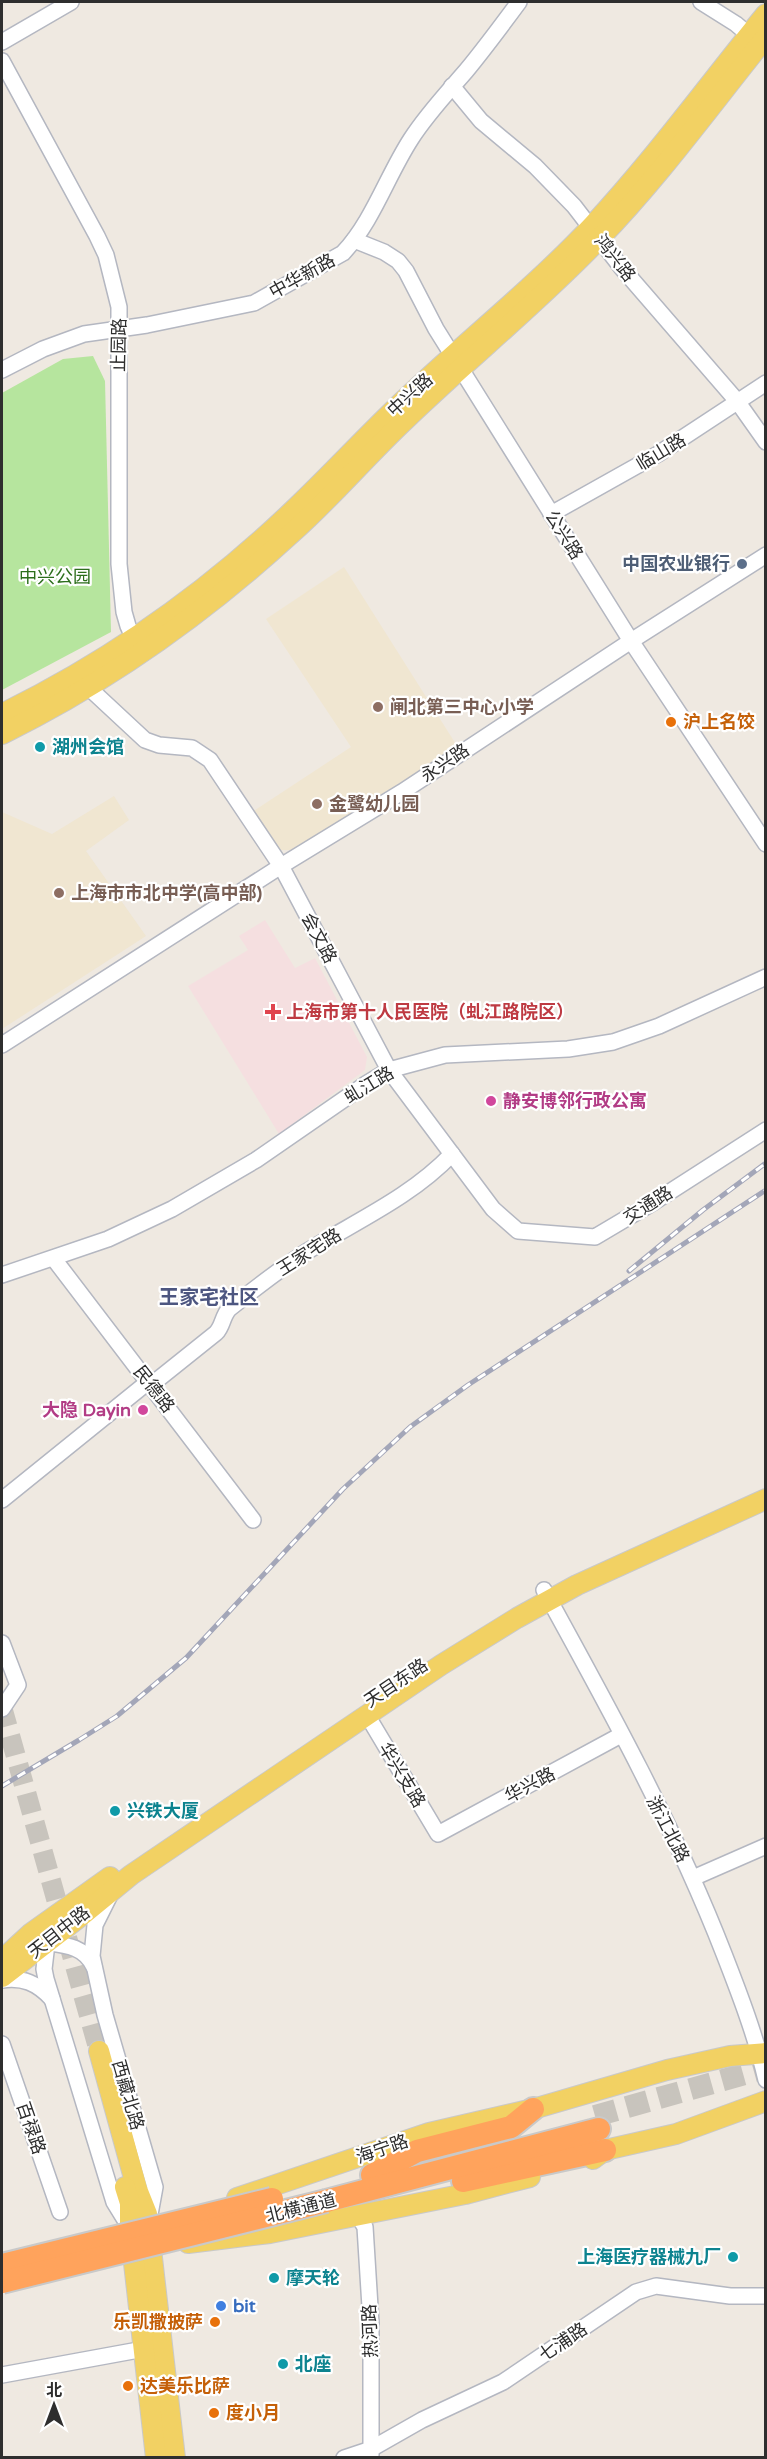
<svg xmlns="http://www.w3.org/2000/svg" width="767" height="2459" viewBox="0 0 767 2459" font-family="'Varela Round','Noto Sans SC',sans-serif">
  <rect width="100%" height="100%" fill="#efe9e1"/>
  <g fill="#f0e6d1">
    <path d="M344,567L459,749L295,850H278L252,812L351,747L266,619Z"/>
    <path d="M114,796L129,820L86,851L146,936L2,1029V812L52,834Z"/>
  </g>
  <path fill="#f5dfe0" d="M265,920L295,968L315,958L367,1057L365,1070L279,1134L188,986L248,950L239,936Z"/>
  <path fill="#b6e59e" d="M93,356L105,381L111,632L2,690V393L63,359Z"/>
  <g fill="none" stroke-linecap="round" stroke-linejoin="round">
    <path stroke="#c8c4bd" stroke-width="20" stroke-dasharray="20 10" stroke-linecap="butt" d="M2,1707L99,2051"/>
    <path stroke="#c8c4bd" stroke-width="22" stroke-dasharray="22 11" stroke-linecap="butt" d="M595,2116L766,2068"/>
    <g stroke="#b4b7c1" stroke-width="18">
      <g id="minor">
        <path d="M701,2L736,24L757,42"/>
        <path d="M2,42L71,2"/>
        <path d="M2,61L97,236L106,255L119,307V564L124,612L128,626L138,648"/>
        <path d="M452,86L481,121L535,166L574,206L621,267L737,401L766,442"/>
        <path d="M354,240L384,252L398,261L406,271L436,329L631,641L766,844"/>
        <path d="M2,370L43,349L84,334L147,325L254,303L343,253C373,221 387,176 411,139C427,114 447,93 466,71C485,48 502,25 519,2"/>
        <path d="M551,514L658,454L766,383"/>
        <path d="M88,687L145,740L159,745L192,748L210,760L281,866L389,1070L493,1209L518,1231L595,1237L654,1202L766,1130"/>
        <path d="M2,1045L281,866L402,792L631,641L766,555"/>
        <path d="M54,1259L253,1520"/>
        <path d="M2,1275L108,1239L172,1209L256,1160L366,1084L389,1070L445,1055L568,1049L613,1042L659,1026L766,977"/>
        <path d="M151,1385L216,1333C223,1326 222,1317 229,1309C253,1290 277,1271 303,1254C354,1222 410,1198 452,1154"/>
        <path d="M2,1500L148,1382"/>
        <path d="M544,1590C609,1708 675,1828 724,1954C740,1995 756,2037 766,2080"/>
        <path d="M2,1643L18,1685L2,1709"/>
        <path d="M367,1715L438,1834L621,1735"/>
        <path d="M693,1878L766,1846"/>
        <path d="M109,1897L95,1925L92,1956L105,2015L155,2187L149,2220"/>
        <path d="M48,1935L44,1969L46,1979L114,2202L130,2228"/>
        <path d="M40,1942C61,1945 84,1944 94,1967"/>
        <path d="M2,1980C23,1977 37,1983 52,1999"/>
        <path d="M2,2044L60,2212"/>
        <path d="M357,2214L365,2227L371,2323V2455"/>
        <path d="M2,2375L144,2349"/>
        <path d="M344,2458L371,2449L422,2420L503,2382L636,2292L656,2286L730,2296H766"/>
      </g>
    </g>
    <g stroke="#c9c9c9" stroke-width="22">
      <g id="major">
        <path d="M2,714C108,662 199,599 285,518C325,481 361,441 400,404C464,343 533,289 593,225C655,158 708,85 766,14"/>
        <path d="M2,734C108,682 206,612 293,532C332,497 366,457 404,421C468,359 538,303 599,239C660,176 711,105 766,37"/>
        <path d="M2,1960L30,1934L110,1877"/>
        <path d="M2,1977L86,1912L131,1875L441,1665L517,1618L577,1585L766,1499"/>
        <path d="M99,2051L137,2189L147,2214L175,2458"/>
        <path d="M593,2159L605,2150L676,2134L766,2101"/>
        <path d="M125,2187L130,2203V2228L156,2458"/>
        <path d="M237,2198L429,2133L533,2109L667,2070L730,2056L766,2053"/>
        <path d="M188,2243L270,2233L465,2194L530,2177"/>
      </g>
    </g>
    <g stroke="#c9c9c9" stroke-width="26">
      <g id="highway">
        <path d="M372,2175L417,2151L511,2127L533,2109"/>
        <path d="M463,2181L605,2150"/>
        <path d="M326,2201L599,2129"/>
      </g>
    </g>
    <use href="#minor" stroke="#fff" stroke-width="15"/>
    <use href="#major" stroke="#f2d163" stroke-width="20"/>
    <use href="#highway" stroke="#ffa35c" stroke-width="22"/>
    <g stroke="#a3a6b8" stroke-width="5">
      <g id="rail">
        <path d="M629,1271L703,1210L766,1163"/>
        <path d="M2,1786L79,1740L117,1716L186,1658L343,1489L410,1427L468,1385L766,1190"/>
      </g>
    </g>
    <use href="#rail" stroke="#fff" stroke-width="3" stroke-dasharray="9" stroke-linecap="butt"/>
    <g stroke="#c9c9c9" stroke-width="26" stroke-linecap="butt">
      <g id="highway-bridge">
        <path d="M2,2265L272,2199"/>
        <path d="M2,2282L326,2201"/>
      </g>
    </g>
    <use href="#highway-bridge" stroke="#ffa35c" stroke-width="22"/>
  </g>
  <circle fill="#5c6f8a" stroke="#fff" stroke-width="2" cx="742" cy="564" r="6"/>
  <g fill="#8d6e63" stroke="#fff" stroke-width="2">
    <circle cx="378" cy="707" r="6"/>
    <circle cx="317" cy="804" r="6"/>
    <circle cx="59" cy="893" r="6"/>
  </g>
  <g fill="#e8710a" stroke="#fff" stroke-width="2">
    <circle cx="671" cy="722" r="6"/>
    <circle cx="215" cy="2322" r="6"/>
    <circle cx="128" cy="2386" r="6"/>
    <circle cx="214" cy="2413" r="6"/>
  </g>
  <g fill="#0f9aa8" stroke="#fff" stroke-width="2">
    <circle cx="40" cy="747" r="6"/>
    <circle cx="115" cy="1811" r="6"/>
    <circle cx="733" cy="2257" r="6"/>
    <circle cx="274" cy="2278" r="6"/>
    <circle cx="283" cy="2364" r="6"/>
  </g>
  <path fill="#e0444e" stroke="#fff" stroke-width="2" d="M270 1003h6v6h6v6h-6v6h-6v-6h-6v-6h6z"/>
  <g fill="#d1479c" stroke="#fff" stroke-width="2">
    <circle cx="491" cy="1101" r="6"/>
    <circle cx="143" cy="1410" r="6"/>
  </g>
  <circle fill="#3f7fe0" stroke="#fff" stroke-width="2" cx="221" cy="2306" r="6"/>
  <g text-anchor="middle" stroke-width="4.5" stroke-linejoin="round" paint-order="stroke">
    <g font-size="18" fill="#2e2e2e" stroke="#fff">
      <text transform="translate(615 258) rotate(52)" y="6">鸿兴路</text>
      <text transform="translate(302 276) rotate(-29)" y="6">中华新路</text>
      <text transform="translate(119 345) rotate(-89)" y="6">止园路</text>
      <text transform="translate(410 395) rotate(-43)" y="6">中兴路</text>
      <text transform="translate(661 452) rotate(-31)" y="6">临山路</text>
      <text transform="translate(564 535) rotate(58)" y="6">公兴路</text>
      <text transform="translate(445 763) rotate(-34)" y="6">永兴路</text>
      <text transform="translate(319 938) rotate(62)" y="6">会文路</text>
      <text transform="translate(369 1085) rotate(-31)" y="6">虬江路</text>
      <text transform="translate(648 1205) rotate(-32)" y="6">交通路</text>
      <text transform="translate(309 1252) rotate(-32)" y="6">王家宅路</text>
      <text transform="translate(154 1389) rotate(52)" y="6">民德路</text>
      <text transform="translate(396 1683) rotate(-34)" y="6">天目东路</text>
      <text transform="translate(402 1775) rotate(59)" y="6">华兴支路</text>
      <text transform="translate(530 1785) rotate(-28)" y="6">华兴路</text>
      <text transform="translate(668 1829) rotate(63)" y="6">浙江北路</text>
      <text transform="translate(59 1932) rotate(-38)" y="6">天目中路</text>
      <text transform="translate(128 2095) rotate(74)" y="6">西藏北路</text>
      <text transform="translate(31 2128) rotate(71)" y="6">百禄路</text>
      <text transform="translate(382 2149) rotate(-19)" y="6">海宁路</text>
      <text transform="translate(301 2208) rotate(-14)" y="6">北横通道</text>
      <text transform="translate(370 2331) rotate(-92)" y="6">热河路</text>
      <text transform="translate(563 2342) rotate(-34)" y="6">七浦路</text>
    </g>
    <g font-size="18" font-weight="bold" fill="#4e5e75" stroke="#fff" text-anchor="end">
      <text x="730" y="570">中国农业银行</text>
    </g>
    <g font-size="18" fill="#2c6e1b" stroke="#fff">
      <text x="55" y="583">中兴公园</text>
    </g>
    <g font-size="18" font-weight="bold" fill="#785e54" stroke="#fff" text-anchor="start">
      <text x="390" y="713">闸北第三中心小学</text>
      <text x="329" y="810">金鹭幼儿园</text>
      <text x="71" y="899">上海市市北中学(高中部)</text>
    </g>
    <g font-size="18" font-weight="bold" fill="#c56008" stroke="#fff" text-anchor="start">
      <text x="683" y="728">沪上名饺</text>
      <text x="203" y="2328" text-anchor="end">乐凯撒披萨</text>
      <text x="140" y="2392">达美乐比萨</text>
      <text x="226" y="2419">度小月</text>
    </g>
    <g font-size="18" font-weight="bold" fill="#0d838f" stroke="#fff" text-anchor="start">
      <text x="52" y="753">湖州会馆</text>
      <text x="127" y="1817">兴铁大厦</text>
      <text x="721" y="2263" text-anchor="end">上海医疗器械九厂</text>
      <text x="286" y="2284">摩天轮</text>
      <text x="295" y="2370">北座</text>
    </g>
    <g font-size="18" font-weight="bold" fill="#be3a42" stroke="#fff" text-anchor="start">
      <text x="286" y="1018">上海市第十人民医院（虬江路院区）</text>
    </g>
    <g font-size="18" font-weight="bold" fill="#b23c85" stroke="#fff" text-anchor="start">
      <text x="503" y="1107">静安博邻行政公寓</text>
      <text x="131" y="1416" text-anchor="end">大隐 Dayin</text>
    </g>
    <g font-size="18" font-weight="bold" fill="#366cbe" stroke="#fff" text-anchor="start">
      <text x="233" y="2312">bit</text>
    </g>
    <g font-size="20" font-weight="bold" fill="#4d5680" stroke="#fff">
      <text x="209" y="1304">王家宅社区</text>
    </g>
  </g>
  <rect width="767" height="2459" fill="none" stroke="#2e2e2e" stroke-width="6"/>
  <g transform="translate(54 2405)" stroke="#ffffff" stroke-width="4.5" paint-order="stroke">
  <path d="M0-4.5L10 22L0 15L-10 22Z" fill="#2e2e2e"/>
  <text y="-9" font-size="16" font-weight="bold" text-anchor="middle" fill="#2e2e2e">北</text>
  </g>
</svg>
